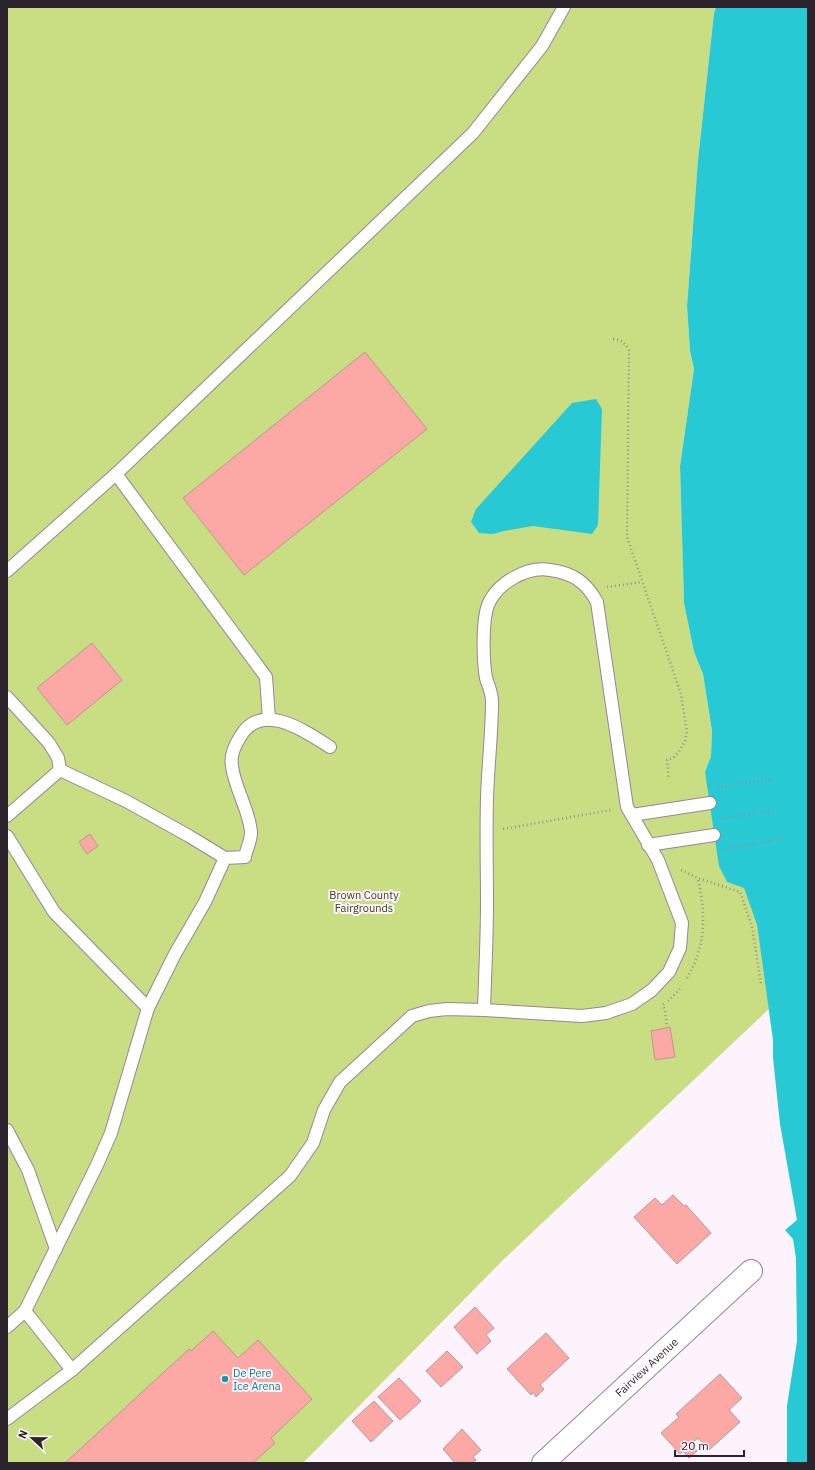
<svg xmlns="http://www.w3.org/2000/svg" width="815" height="1470" viewBox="0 0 815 1470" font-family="'IBM Plex Sans',sans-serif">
  <rect width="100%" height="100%" fill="#fcf3fd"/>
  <path fill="#c9dd83" d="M7,7H716L714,13L698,160L687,306L690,351L694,369L680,466L684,603L694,652L703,674L712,731L711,756L705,772L727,882L744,887L757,925L769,1009L504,1259L303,1463H7Z"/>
  <g fill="#26c9d4">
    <path d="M716,7H808V1463H787V1406L797,1341L796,1258L793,1239L785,1230L797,1220L780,1124L773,1058V1040L757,925L744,888L727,882L719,866L705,772L711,756L712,731L703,674L694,652L684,603L680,466L694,369L690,351L687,306L698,160L714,13Z"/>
    <path d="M596,399L602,409L598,525L592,534L533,526L504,531L493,534L479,533L471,522L476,509L572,403Z"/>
  </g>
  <g fill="#fca8a5" stroke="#b89896">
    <path d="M365,352L427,429L244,575L183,498Z"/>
    <path d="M92,643L122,680L67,725L37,688Z"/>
    <path d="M90,834L98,846L87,854L79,842Z"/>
    <path d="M670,1027L675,1057L655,1060L651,1031Z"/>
    <path d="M673,1195L684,1206L686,1205L711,1233L677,1264L634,1217L655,1198L662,1205Z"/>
    <path d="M475,1307L494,1328L486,1335L491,1341L477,1354L454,1327Z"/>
    <path d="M213,1331L238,1358L258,1340L312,1399L271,1438L275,1443L253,1463H65L189,1349L191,1351Z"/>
    <path d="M546,1333L569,1358L540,1385L544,1389L536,1397L533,1392L531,1395L507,1369Z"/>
    <path d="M447,1351L463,1367L441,1387L426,1371Z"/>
    <path d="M720,1374L742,1398L729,1410L740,1422L709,1450L698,1438L691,1444L697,1451L689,1458L683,1451L680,1454L661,1433L679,1417L676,1414Z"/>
    <path d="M399,1378L421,1401L400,1420L378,1397Z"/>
    <path d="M374,1401L393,1421L371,1442L352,1421Z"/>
    <path d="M462,1429L481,1450L473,1457L476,1460L472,1463H455L443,1449Z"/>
  </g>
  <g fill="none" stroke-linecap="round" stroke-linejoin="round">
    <g stroke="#98859a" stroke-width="14">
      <g id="lane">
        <path d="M116,474L266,677L269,719"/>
        <path d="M7,571L116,474L473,133L542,46L564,7"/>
        <path d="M7,697L49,743L58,758L60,770"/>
        <path d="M632,815L710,803"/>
        <path d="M7,816L60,770L126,801L189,836L225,858"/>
        <path d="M7,836L54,912L148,1008"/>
        <path d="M648,845L714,835"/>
        <path d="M7,1130L28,1170L56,1249"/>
        <path d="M25,1311L72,1370"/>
        <path d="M7,1327L25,1311L97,1165L111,1133L148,1008L175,954L205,902L225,858L245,857C246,850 251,841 251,833C250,811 234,787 232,766C230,756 235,745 240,737C261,700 305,731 330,747"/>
        <path d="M7,1419L72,1370L290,1176L313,1143L324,1110L340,1082L412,1016L429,1011L447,1009L484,1010L582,1016L606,1013L632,1004L652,990L669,972L680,948L682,923L658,860L627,807L597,602C586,582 573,573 550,570C527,566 497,583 488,605C482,621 483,661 486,678C488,685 492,693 492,701C492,733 488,766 487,798C486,833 487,869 487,904C487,939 485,975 484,1010"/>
      </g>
    </g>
    <g stroke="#98859a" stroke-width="24">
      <g id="street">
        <path id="s1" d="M543,1463L751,1271"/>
      </g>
    </g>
    <g stroke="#978e98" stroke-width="2.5" stroke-dasharray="1 3" stroke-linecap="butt">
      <path d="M613,339C621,340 625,343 629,350L627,537L681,694L687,732L685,741L679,752L673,758L667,760L669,778"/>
      <path d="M607,587L642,582"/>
      <path d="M718,787L772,779"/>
      <path d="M721,819L776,809"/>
      <path d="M503,829L611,810"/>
      <path d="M725,849L782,839"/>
      <path d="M681,870L698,878L740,892L752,926L761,984"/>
      <path d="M687,978C706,946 706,914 698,879"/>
      <path d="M668,1001L680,989"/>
      <path d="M664,1004L663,1005L665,1010L667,1027"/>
    </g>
    <use href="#lane" stroke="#fff" stroke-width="12"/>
    <use href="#street" stroke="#fff" stroke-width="22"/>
  </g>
  <circle fill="#0f9aa8" stroke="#fcf3fd" stroke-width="1.5" cx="225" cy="1379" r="4"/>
  <g text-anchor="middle" stroke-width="4" stroke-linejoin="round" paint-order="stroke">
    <g font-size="11" fill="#39421a" stroke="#fcf3fd">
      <text x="364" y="899">Brown County<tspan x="364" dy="13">Fairgrounds</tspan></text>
    </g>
    <g font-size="11" fill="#2c242d" stroke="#fcf3fd">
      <text dy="4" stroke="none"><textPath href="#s1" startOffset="141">Fairview Avenue</textPath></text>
    </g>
    <g font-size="11" fill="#0d838f" stroke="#fcf3fd" text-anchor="start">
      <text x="233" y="1377">De Pere<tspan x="233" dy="13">Ice Arena</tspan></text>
    </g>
  </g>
  <rect width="815" height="1470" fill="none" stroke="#2c242d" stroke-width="16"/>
  <g transform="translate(32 1438) rotate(292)" stroke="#fcf3fd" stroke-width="3" paint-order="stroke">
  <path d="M0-3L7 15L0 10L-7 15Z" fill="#2c242d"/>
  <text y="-6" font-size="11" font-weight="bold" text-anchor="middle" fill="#2c242d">N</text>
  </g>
  <path d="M675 1450v6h69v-6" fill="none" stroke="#2c242d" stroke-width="2"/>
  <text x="681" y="1450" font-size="12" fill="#2c242d" stroke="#fcf3fd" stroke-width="3" paint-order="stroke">20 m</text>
</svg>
